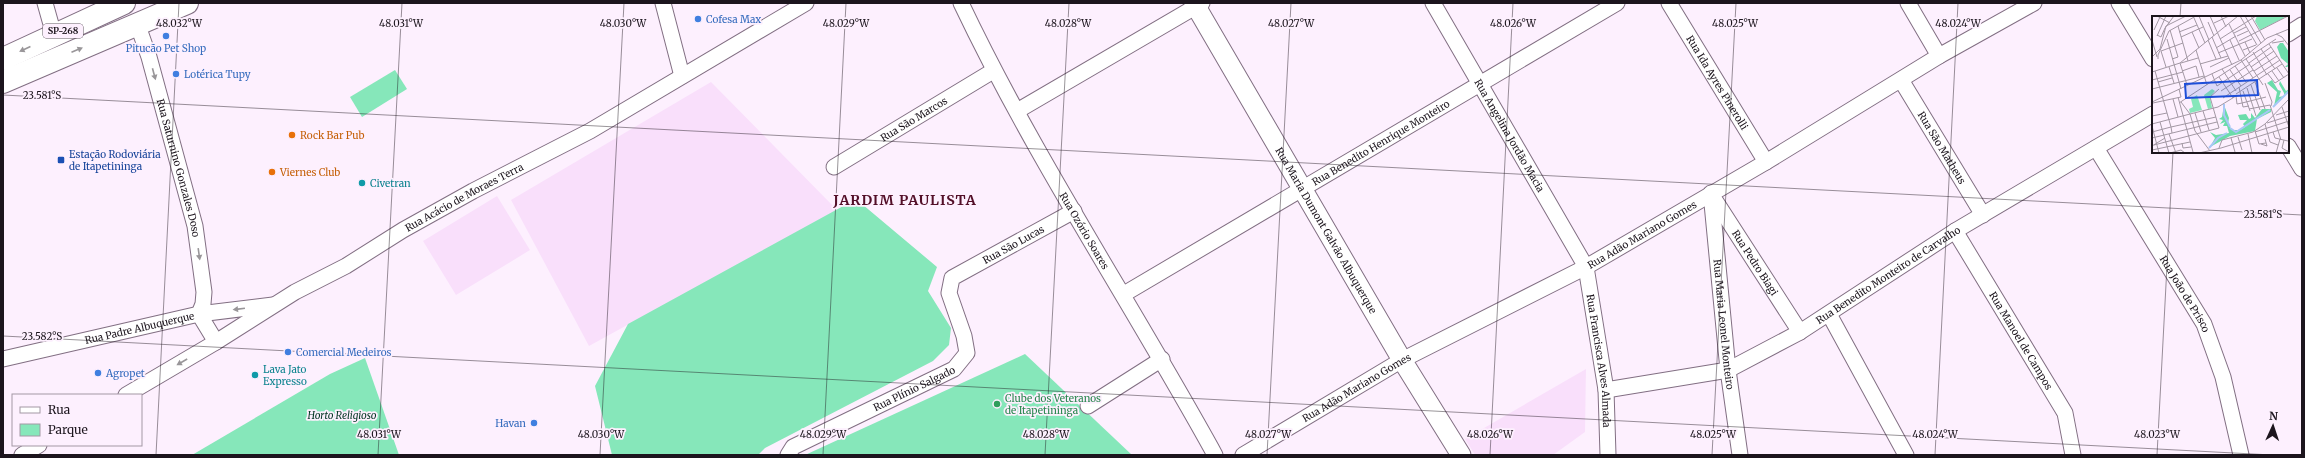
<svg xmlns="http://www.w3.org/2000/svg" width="2305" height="458" viewBox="0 0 2305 458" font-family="Merriweather,serif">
  <rect width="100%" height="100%" fill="#fdf0fe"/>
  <g fill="#f9dffb">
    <path d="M711,82L837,210L589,346L511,200Z"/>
    <path d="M497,196L530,250L456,295L423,241Z"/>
    <path d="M1586,369L1585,432L1553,455H1475L1465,439Z"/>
  </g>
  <g fill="#86e7ba">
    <path d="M395,70L407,89L362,117L350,97Z"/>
    <path d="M856,199L937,267L928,291L951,328L949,345L933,361L765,448L758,455H612L595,386L628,324Z"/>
    <path d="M1025,354L1132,455H805Z"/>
    <path d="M365,358L399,455H192L330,374Z"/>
  </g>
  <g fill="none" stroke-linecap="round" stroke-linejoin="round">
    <g stroke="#826f83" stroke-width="17">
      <g id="minor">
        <path d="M45,3L54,35"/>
        <path d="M663,3L682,76"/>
        <path id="s1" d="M961,3C1035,159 1132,304 1215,455"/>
        <path id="s2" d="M1433,3L1586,267L1606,390L1608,455"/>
        <path id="s3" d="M1669,3L1766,162"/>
        <path d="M1908,3L1939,56"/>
        <path d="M2119,3L2153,59"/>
        <path id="s4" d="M137,23L149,57L195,226L204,292L203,304L199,314"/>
        <path d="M2288,34L2302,25"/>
        <path id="s5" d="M1901,80L1983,215"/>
        <path d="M1017,111L1202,3"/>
        <path d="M2288,146L2302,169"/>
        <path id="s6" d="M2096,148L2204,324L2223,377L2241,455"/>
        <path id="s7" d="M834,167L993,71"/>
        <path id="s8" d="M1711,193L1728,370L1740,455"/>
        <path id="s9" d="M1713,197L1800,332"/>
        <path id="s10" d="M1955,231L2065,413L2073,455"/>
        <path id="s11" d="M1124,294L1617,3"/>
        <path d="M199,314L216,342"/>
        <path d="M1829,314L1906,455"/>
        <path id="s12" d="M3,359L199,314L273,305"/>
        <path id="s13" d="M1606,390L1728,370L1800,332L1955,231L2153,114"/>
        <path id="s14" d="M126,395L216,342L295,292L346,266L403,230L473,191L590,131L806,3"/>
        <path d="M1088,406L1162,359"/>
        <path d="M22,455L39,445"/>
        <path id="s15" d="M788,455L793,447L954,369L967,353L964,336L949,293L952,278L1074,211"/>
        <path id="s16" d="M1243,455L1402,360L1586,267L1766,162L1939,56L2034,3"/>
      </g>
    </g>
    <g stroke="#826f83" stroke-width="21">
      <g id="tertiary">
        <path id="s17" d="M1194,3L1402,360L1461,455"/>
      </g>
    </g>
    <g stroke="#826f83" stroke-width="24">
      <g id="primary">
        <path d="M3,59L124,3"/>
        <path d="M3,82L187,3"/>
      </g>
    </g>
    <use href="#minor" stroke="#fff" stroke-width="15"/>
    <use href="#tertiary" stroke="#fff" stroke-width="19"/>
    <use href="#primary" stroke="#fff" stroke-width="22"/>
  </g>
  <defs><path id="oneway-solid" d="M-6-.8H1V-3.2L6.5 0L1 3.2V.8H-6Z"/></defs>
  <g fill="#999699">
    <use href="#oneway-solid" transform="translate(25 49) rotate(155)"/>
    <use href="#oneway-solid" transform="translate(77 50) rotate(-23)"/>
    <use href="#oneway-solid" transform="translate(154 74) rotate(75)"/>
    <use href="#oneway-solid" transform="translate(199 254) rotate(82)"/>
    <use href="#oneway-solid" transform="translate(239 309) rotate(173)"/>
    <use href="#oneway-solid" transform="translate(182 362) rotate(150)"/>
  </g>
  <path fill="none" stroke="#1c151d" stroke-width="1" stroke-opacity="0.45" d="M2180,17L2181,3M3,95L2302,215M3,336L2272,455M156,455L179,3M378,455L402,3M600,455L624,3M823,455L846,3M1045,455L1069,3M1267,455L1291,3M1490,455L1513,3M1712,455L1736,3M1935,455L1958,3M2157,455L2173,152"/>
  <g fill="#3f7fe0" stroke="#fdf0fe" stroke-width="1.5">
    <circle cx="698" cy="19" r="4"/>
    <circle cx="166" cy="36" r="4"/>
    <circle cx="176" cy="74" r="4"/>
    <circle cx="288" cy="352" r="4"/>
    <circle cx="98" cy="373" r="4"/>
    <circle cx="534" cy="423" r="4"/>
  </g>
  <g fill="#e8710a" stroke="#fdf0fe" stroke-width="1.5">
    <circle cx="292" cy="135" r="4"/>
    <circle cx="272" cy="172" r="4"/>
  </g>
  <rect fill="#1a4fb4" stroke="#fdf0fe" stroke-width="1.5" x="57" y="156" width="8" height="8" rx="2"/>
  <g fill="#0f9aa8" stroke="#fdf0fe" stroke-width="1.5">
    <circle cx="362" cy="183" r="4"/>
    <circle cx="255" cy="375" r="4"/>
  </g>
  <circle fill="#2e9e5b" stroke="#fdf0fe" stroke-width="1.5" cx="997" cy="404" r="4"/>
  <g text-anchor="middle" stroke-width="3.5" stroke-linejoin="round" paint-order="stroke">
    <rect fill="#fdf0fe" stroke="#605760" stroke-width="1" x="43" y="24" width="40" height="14" rx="3"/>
    <g font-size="9" font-weight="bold" fill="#1c151d">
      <text x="63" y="34">SP-268</text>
    </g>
    <g font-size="10" fill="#366cbe" stroke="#fdf0fe" text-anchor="start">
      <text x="706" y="23">Cofesa Max</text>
      <text x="166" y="52" text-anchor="middle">Pitucão Pet Shop</text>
      <text x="184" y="78">Lotérica Tupy</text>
      <text x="296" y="356">Comercial Medeiros</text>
      <text x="106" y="377">Agropet</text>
      <text x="526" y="427" text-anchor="end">Havan</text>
    </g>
    <g font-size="10" fill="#1c151d" stroke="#fdf0fe">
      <text dy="4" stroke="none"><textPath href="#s3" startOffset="93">Rua Ida Ayres Pinerolli</textPath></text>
      <text dy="4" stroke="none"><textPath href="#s7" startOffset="93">Rua São Marcos</textPath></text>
      <text dy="4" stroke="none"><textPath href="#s2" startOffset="153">Rua Angelina Jordão Macia</textPath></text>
      <text dy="4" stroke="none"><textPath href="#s11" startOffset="298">Rua Benedito Henrique Monteiro</textPath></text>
      <text dy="4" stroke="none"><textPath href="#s5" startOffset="79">Rua São Matheus</textPath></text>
      <text dy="4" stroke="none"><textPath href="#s4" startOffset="151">Rua Saturnino Gonzales Doso</textPath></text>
      <text dy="4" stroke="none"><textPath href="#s14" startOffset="392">Rua Acácio de Moraes Terra</textPath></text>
      <text dy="4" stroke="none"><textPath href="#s1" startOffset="259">Rua Ozório Soares</textPath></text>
      <text dy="4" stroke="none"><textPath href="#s17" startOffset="263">Rua Maria Dumont Galvão Albuquerque</textPath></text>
      <text dy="4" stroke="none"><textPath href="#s16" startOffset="456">Rua Adão Mariano Gomes</textPath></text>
      <text dy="4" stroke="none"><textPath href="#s15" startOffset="357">Rua São Lucas</textPath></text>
      <text dy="4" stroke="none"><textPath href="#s9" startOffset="78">Rua Pedro Biagi</textPath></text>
      <text dy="4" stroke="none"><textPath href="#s13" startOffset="310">Rua Benedito Monteiro de Carvalho</textPath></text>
      <text dy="4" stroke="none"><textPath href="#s6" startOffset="171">Rua João de Prisco</textPath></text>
      <text dy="4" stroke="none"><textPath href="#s8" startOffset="132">Rua Maria Leonel Monteiro</textPath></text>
      <text dy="4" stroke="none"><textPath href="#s12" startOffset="140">Rua Padre Albuquerque</textPath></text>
      <text dy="4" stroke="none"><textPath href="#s10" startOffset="128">Rua Manoel de Campos</textPath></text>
      <text dy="4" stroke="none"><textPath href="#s2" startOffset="400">Rua Francisca Alves Almada</textPath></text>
      <text dy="4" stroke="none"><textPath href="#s15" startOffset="144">Rua Plínio Salgado</textPath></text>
      <text dy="4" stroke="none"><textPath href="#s16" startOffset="132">Rua Adão Mariano Gomes</textPath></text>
    </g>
    <g font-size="10" fill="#c56008" stroke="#fdf0fe" text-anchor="start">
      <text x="300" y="139">Rock Bar Pub</text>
      <text x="280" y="176">Viernes Club</text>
    </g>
    <g font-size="10" fill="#164399" stroke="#fdf0fe" text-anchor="start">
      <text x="69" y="158">Estação Rodoviária<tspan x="69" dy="12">de Itapetininga</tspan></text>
    </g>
    <g font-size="10" fill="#0d838f" stroke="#fdf0fe" text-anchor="start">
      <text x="370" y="187">Civetran</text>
      <text x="263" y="373">Lava Jato<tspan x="263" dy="12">Expresso</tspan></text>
    </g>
    <g font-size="10" fill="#27864d" stroke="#fdf0fe" text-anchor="start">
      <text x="1005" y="402">Clube dos Veteranos<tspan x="1005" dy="12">de Itapetininga</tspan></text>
    </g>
    <g font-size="10" font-style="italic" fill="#003421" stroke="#fdf0fe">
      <text x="342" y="419">Horto Religioso</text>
    </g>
    <g font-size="14" font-weight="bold" letter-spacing="1" fill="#530f28" stroke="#fdf0fe">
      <text x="905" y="205">JARDIM PAULISTA</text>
    </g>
  </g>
  <g transform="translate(2152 16)">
    <rect width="137" height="137" fill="#fdf0fe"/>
    <path d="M105,0H131L132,2L108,14L103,5ZM60,73L63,75L58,81L60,92L56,93L52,79ZM45,79L50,94L38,97L37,93L41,91L39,83Z" fill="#86e7ba"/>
    <path d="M128,27H131L137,36V50L135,51H133L136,48L129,42L125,31ZM120,64L126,74L129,75L127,81L132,80V77L127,68L128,65L134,75L137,73V76L122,90L125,76L115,67ZM72,89L77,102L76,108L80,114H88L93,111L91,108L95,104H88L86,99L94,98L97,103L99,102V97L103,102L110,93H119V96L105,103L103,115L78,120L58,131L63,122L58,116L64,119L77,117L75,110H71L73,106L68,108L71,104L67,103L70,101Z" fill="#6cdcab"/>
    <path fill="none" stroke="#a8c7f6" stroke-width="2" d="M72,88V99L78,111M121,91L137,75M78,112L84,116L118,94M57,132L66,122L75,117"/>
    <path fill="none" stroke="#a398a4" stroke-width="1" d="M5,0L18,7M47,0L57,24M58,0L80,49M69,0L74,11M88,0L105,29M93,0L109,27M99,0L113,24M42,2L53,27M56,6L62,20M62,7L77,0M77,8L93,40M26,10L36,45M2,14L8,1M18,14L26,41L20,43M27,16L45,9M40,16L47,32M82,17L94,11M124,18L130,21L137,30M5,19L9,21L13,12L22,0M5,20L14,0M85,20L96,15M29,21L51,11M60,21L69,42M15,23L29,73M68,23L104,0M0,24L5,41M56,24L64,43M78,24L87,44M87,25L136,0M93,26L98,37M120,27L132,25M64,32L84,20M109,33L123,53M44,34L55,69M91,34L104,29M9,35L31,27M9,35L14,51M101,36L115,59M66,37L100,23M0,41L8,33L14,10L34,0M6,43V39L17,15L44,0M94,43L111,69M89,44L101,62M28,47L35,69M28,47L86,0M29,47L46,42M97,47L119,31M48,48L76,40M83,50L94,66M17,51L22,67M58,51L77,42M99,51L122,35M125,52L132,62M70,53L84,75M78,54L89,70M30,55L44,50L47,61M102,55L125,40M120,55L127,65M0,56L28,47M60,58L65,70M116,58L123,67L137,58L117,28M67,61L81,82M0,64L31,56M6,66L20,62M103,66L113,93M113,67L120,86L119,90M99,69L108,94M65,70L98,48M87,71L91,91L97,90M95,72L104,100M0,73L52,60M69,75L101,54M91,75L98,95M84,78L130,48M84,80L85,88L90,87M26,81L41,136M71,82L128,44M21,83L26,101M0,86L89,44L115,22L137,13M29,86L38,98L66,91L84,80M1,87L29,81L27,73M27,87L124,23M90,87L114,81M130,91L137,111M97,93L118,89L129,124M51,95L57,114M43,97L49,116M124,99L137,95M0,100L15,97M8,106L17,137M115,107L137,100M0,108L38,98L43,115L58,135M113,108L118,126L126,129M0,110L7,137M103,115L107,128L114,127M0,116L19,111L3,55M103,116L137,105M121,116L123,122L136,125M20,117L19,111L64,101M17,118L24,137M96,118L100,137M86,121L90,134M0,122L65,106M79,122L83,136M132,124L130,132L137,136M30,127L31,132L39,131M109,128L115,130L113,123M2,129L67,112L58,81L67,73M0,130L13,122M67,132L70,124L101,116L113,108L137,83M69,132L137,111M0,134L38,126M18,137L29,134L33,137M47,137L69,132M124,137L128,123"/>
    <path fill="#1d4ed8" fill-opacity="0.15" stroke="#1d4ed8" stroke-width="2" d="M105,64L106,79L34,82L33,68Z"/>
    <rect width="137" height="137" fill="none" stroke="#1c151d" stroke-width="2"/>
  </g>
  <g font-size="10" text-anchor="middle" fill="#1c151d" stroke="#fdf0fe" stroke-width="3.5" stroke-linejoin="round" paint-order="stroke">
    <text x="179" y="27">48.032°W</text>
    <text x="401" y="27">48.031°W</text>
    <text x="623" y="27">48.030°W</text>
    <text x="846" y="27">48.029°W</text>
    <text x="1068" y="27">48.028°W</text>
    <text x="1291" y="27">48.027°W</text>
    <text x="1513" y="27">48.026°W</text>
    <text x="1735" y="27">48.025°W</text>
    <text x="1958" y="27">48.024°W</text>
    <text x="42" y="99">23.581°S</text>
    <text x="2263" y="218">23.581°S</text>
    <text x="42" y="340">23.582°S</text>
    <text x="379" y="438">48.031°W</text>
    <text x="601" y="438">48.030°W</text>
    <text x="823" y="438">48.029°W</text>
    <text x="1046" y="438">48.028°W</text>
    <text x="1268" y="438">48.027°W</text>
    <text x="1490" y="438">48.026°W</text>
    <text x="1713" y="438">48.025°W</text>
    <text x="1935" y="438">48.024°W</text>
    <text x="2157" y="438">48.023°W</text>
  </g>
  <rect width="2305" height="458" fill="none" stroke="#1c151d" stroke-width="8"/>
  <rect x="12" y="394" width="130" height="52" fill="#fdf0fe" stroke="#a398a4"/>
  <rect x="20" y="407" width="20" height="6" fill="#ffffff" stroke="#a398a4"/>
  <text x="48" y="414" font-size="12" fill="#1c151d">Rua</text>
  <rect x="20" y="424" width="20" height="12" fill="#86e7ba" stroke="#a398a4"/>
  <text x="48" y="434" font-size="12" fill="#1c151d">Parque</text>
  <g transform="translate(2273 426) rotate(3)" stroke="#fdf0fe" stroke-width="3" paint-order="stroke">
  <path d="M0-3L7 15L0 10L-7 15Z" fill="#1c151d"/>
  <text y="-6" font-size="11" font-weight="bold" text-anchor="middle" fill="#1c151d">N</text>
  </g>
</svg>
